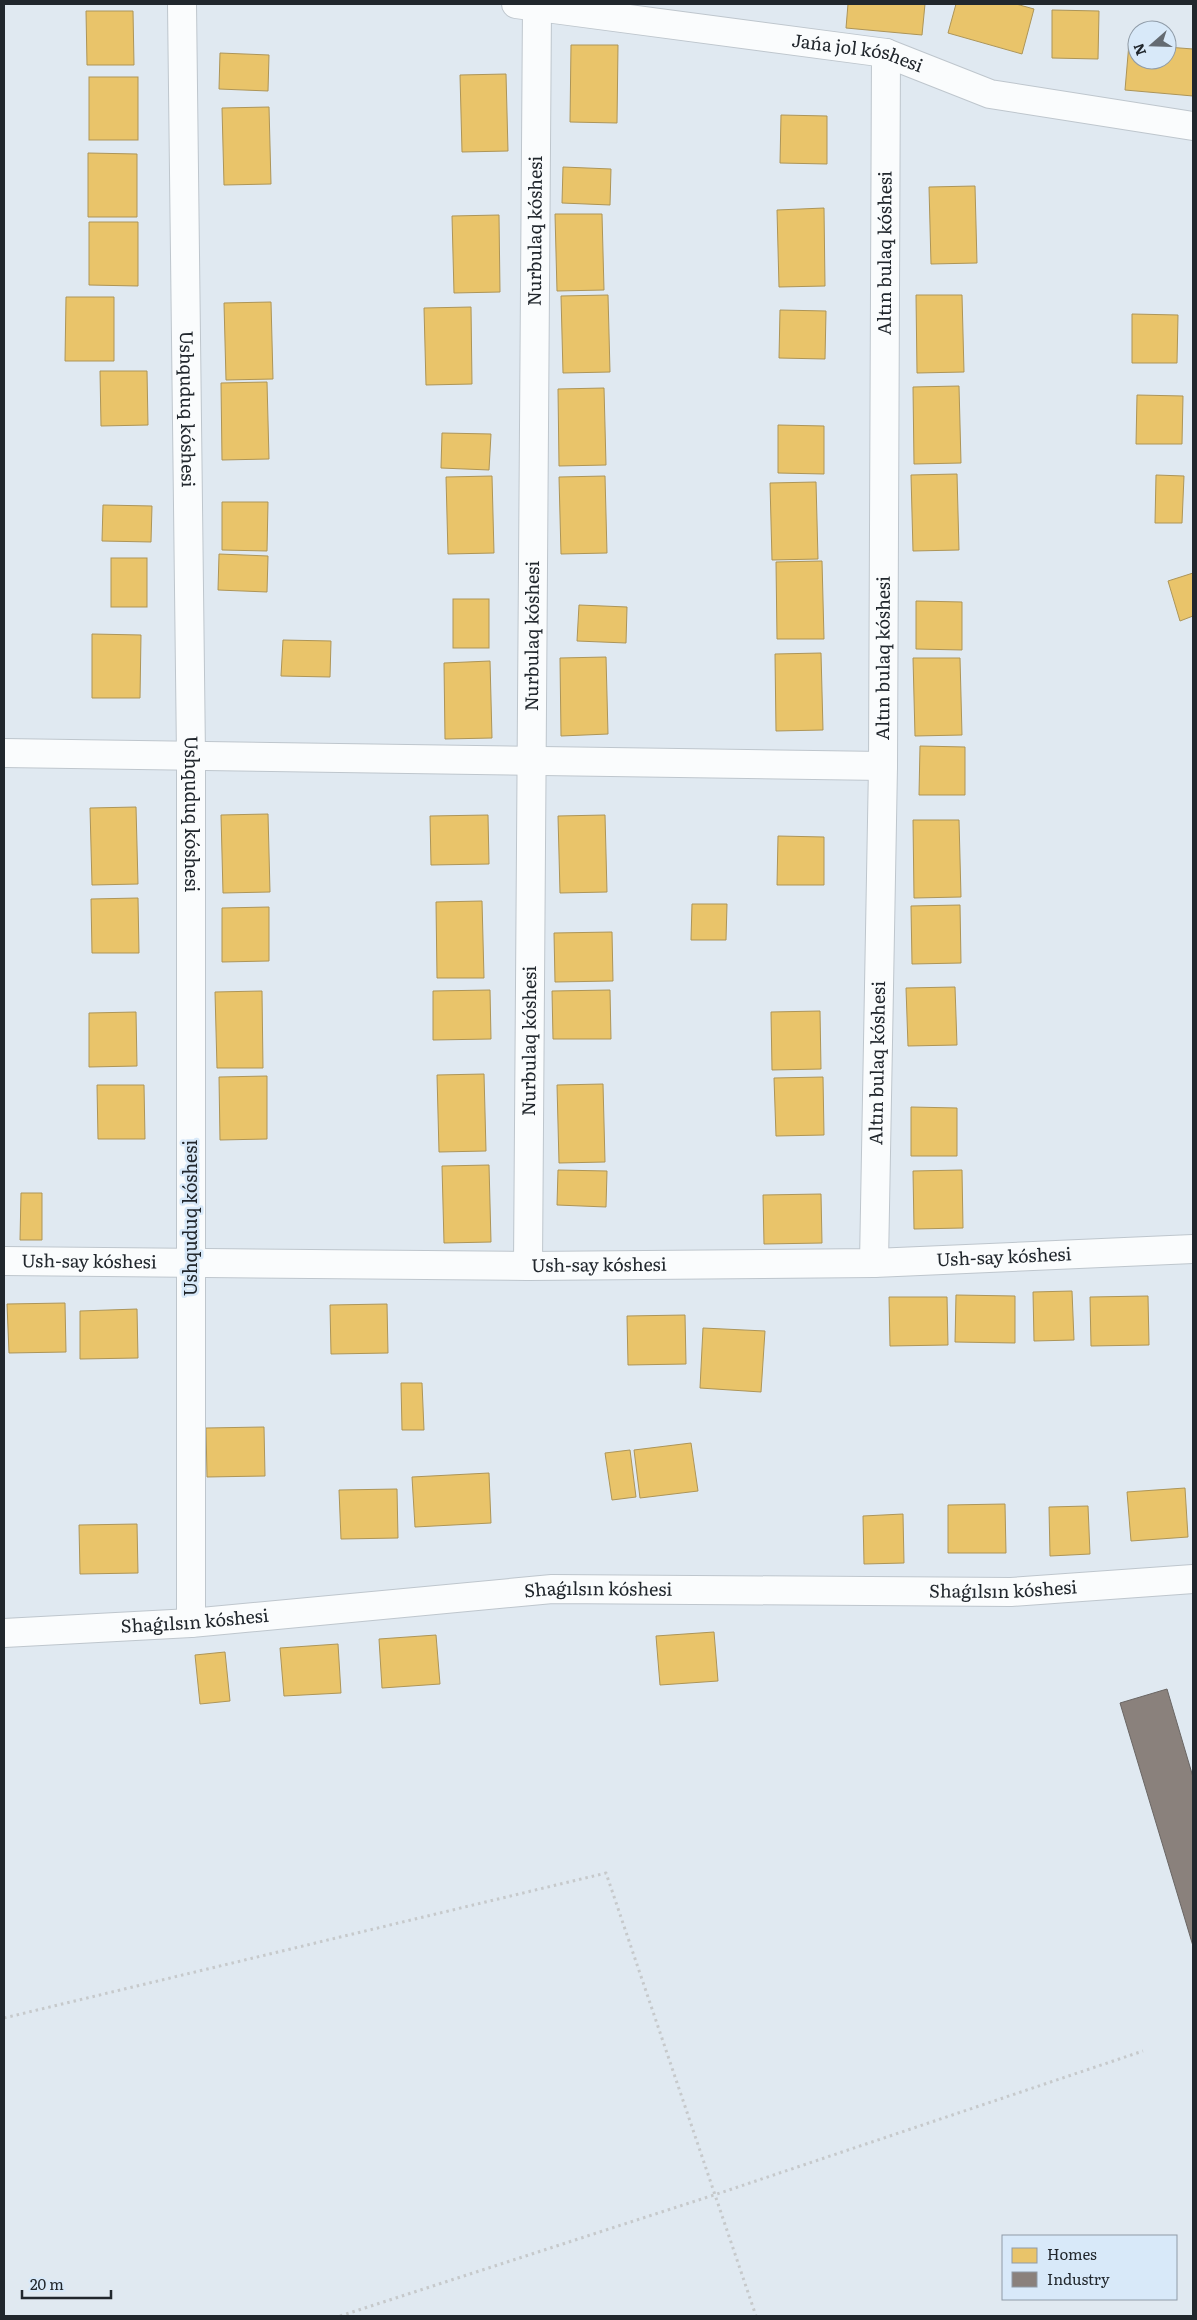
<svg xmlns="http://www.w3.org/2000/svg" width="1197" height="2320" viewBox="0 0 1197 2320" font-family="Literata,serif">
  <rect width="100%" height="100%" fill="#e0e9f1"/>
  <g fill="#e9c46a" stroke="#ad9558">
    <path d="M848,4H925L922,35L846,28Z"/>
    <path d="M956,4H1016L1034,9L1022,54L948,33Z"/>
    <path d="M1052,10L1099,11L1098,59L1052,58Z"/>
    <path d="M86,11H133L134,65H87Z"/>
    <path d="M1129,43L1137,44V60H1167V47L1193,49V96L1125,90Z"/>
    <path d="M571,45H618L617,123L570,122Z"/>
    <path d="M220,53L269,55L268,91L219,89Z"/>
    <path d="M506,74L508,151L462,152L460,75Z"/>
    <rect x="89" y="77" width="49" height="63"/>
    <path d="M269,107L271,184L224,185L222,108Z"/>
    <path d="M781,115L827,116V164L780,163Z"/>
    <path d="M88,153L137,154V217H88Z"/>
    <path d="M563,167L611,169L610,205L562,203Z"/>
    <path d="M975,186L977,263L931,264L929,187Z"/>
    <path d="M824,208L825,286L779,287L777,210Z"/>
    <path d="M555,214H602L604,290L557,291Z"/>
    <path d="M499,215L500,292L454,293L452,216Z"/>
    <path d="M89,222H138V286L89,285Z"/>
    <path d="M608,295L610,372L563,373L561,296Z"/>
    <path d="M916,295H962L964,372L917,373Z"/>
    <path d="M66,297H114V361H65Z"/>
    <path d="M271,302L273,379L226,380L224,303Z"/>
    <path d="M471,307L472,384L426,385L424,308Z"/>
    <path d="M780,310L826,311L825,359L779,358Z"/>
    <path d="M1132,314L1178,315L1177,363H1132Z"/>
    <path d="M100,371H147L148,425L101,426Z"/>
    <path d="M267,382L269,459L222,460L221,383Z"/>
    <path d="M959,386L961,463L914,464L913,387Z"/>
    <path d="M604,388L606,465L559,466L558,389Z"/>
    <path d="M1137,395L1183,396L1182,444H1136Z"/>
    <path d="M778,425L824,426V474L778,473Z"/>
    <path d="M442,433L491,434L489,470L441,468Z"/>
    <path d="M957,474L959,550L913,551L911,475Z"/>
    <path d="M1156,475L1184,476L1182,523H1155Z"/>
    <path d="M492,476L494,553L448,554L446,477Z"/>
    <path d="M605,476L607,553L561,554L559,477Z"/>
    <path d="M816,482L818,559L772,560L770,483Z"/>
    <path d="M222,502H268L267,551L222,550Z"/>
    <path d="M103,505L152,506L151,542L102,541Z"/>
    <path d="M219,554L268,556L267,592L218,590Z"/>
    <rect x="111" y="558" width="36" height="49"/>
    <path d="M822,561L824,639H777L776,562Z"/>
    <path d="M1193,573V616L1180,621L1168,581Z"/>
    <rect x="453" y="599" width="36" height="49"/>
    <path d="M916,601L962,602V650L916,649Z"/>
    <path d="M579,605L627,607L626,643L577,641Z"/>
    <path d="M92,634L141,635L140,698H92Z"/>
    <path d="M283,640L331,641L330,677L281,676Z"/>
    <path d="M821,653L823,730L776,731L775,654Z"/>
    <path d="M606,657L608,734L561,736L560,658Z"/>
    <path d="M913,658H960L962,735L915,736Z"/>
    <path d="M490,661L492,738L445,739L444,663Z"/>
    <path d="M920,746L965,747V795H919Z"/>
    <path d="M136,807L138,884L92,885L90,808Z"/>
    <path d="M268,814L270,892L223,893L221,815Z"/>
    <path d="M488,815L489,864L431,865L430,816Z"/>
    <path d="M605,815L607,892L560,893L558,816Z"/>
    <path d="M913,820H959L961,897L914,898Z"/>
    <path d="M778,836L824,837V885H777Z"/>
    <path d="M138,898L139,953H92L91,899Z"/>
    <path d="M482,901L484,978H437L436,902Z"/>
    <path d="M692,904H727L726,940H691Z"/>
    <path d="M960,905L961,963L912,964L911,906Z"/>
    <path d="M269,907V961L222,962V908Z"/>
    <path d="M612,932L613,981L555,982L554,933Z"/>
    <path d="M955,987L957,1045L908,1046L906,988Z"/>
    <path d="M490,990L491,1039L433,1040V991Z"/>
    <path d="M610,990L611,1039H553L552,991Z"/>
    <path d="M262,991L263,1068H217L215,992Z"/>
    <path d="M820,1011L821,1069L772,1070L771,1012Z"/>
    <path d="M136,1012L137,1066L89,1067V1013Z"/>
    <path d="M484,1074L486,1151L439,1152L437,1075Z"/>
    <path d="M267,1076V1139L220,1140L219,1077Z"/>
    <path d="M823,1077L824,1135L776,1136L774,1078Z"/>
    <path d="M603,1084L605,1162L559,1163L557,1085Z"/>
    <path d="M97,1085H144L145,1139H98Z"/>
    <path d="M911,1107L957,1108V1156H911Z"/>
    <path d="M489,1165L491,1242L444,1243L442,1166Z"/>
    <path d="M558,1170L607,1171L606,1207L557,1205Z"/>
    <path d="M962,1170L963,1228L914,1229L913,1171Z"/>
    <path d="M21,1193H42V1240H20Z"/>
    <path d="M821,1194L822,1243L764,1244L763,1195Z"/>
    <path d="M1072,1291L1074,1340L1034,1341L1033,1292Z"/>
    <path d="M956,1295L1015,1296V1343L955,1342Z"/>
    <path d="M1148,1296L1149,1345L1091,1346L1090,1297Z"/>
    <path d="M889,1297H947L948,1345L890,1346Z"/>
    <path d="M65,1303L66,1352L9,1353L7,1304Z"/>
    <path d="M387,1304L388,1353L331,1354L330,1305Z"/>
    <path d="M137,1309L138,1358L80,1359V1311Z"/>
    <path d="M685,1315L686,1364L628,1365L627,1316Z"/>
    <path d="M703,1328L765,1331L761,1392L700,1388Z"/>
    <path d="M401,1383H422L424,1430H402Z"/>
    <path d="M264,1427L265,1476L207,1477L206,1428Z"/>
    <path d="M691,1443L698,1491L640,1498L634,1450Z"/>
    <path d="M630,1450L636,1497L612,1500L605,1453Z"/>
    <path d="M489,1473L491,1523L415,1527L412,1477Z"/>
    <path d="M1185,1488L1188,1537L1131,1541L1127,1492Z"/>
    <path d="M397,1489L398,1538L341,1539L339,1490Z"/>
    <path d="M1005,1504L1006,1553H948V1505Z"/>
    <path d="M1088,1506L1090,1554L1050,1556L1049,1507Z"/>
    <path d="M903,1514L904,1563L864,1564L863,1516Z"/>
    <path d="M137,1524L138,1573L80,1574L79,1525Z"/>
    <path d="M714,1632L718,1681L660,1685L656,1636Z"/>
    <path d="M436,1635L440,1684L382,1688L379,1639Z"/>
    <path d="M338,1644L341,1693L284,1696L280,1648Z"/>
    <path d="M225,1652L230,1701L200,1704L195,1655Z"/>
  </g>
  <path fill="#8a817c" stroke="#6a6664" d="M1167,1689L1193,1777V1946L1120,1703Z"/>
  <g fill="none" stroke-linecap="round" stroke-linejoin="round">
    <g stroke="#bec6cd" stroke-width="30">
      <g id="street">
        <path id="s1" d="M182,4L191,756V1623"/>
        <path id="s2" d="M516,4L886,53L990,94L1193,126"/>
        <path d="M4,753L883,766"/>
        <path id="s3" d="M4,1261L528,1266L874,1263L1193,1249"/>
        <path id="s4" d="M874,1263L883,766L886,53"/>
        <path id="s5" d="M528,1266L537,7"/>
        <path id="s6" d="M4,1633L191,1623L552,1589L1011,1592L1193,1579"/>
      </g>
    </g>
    <g stroke="#c6c9cb" stroke-width="3" stroke-dasharray="2.5 4" stroke-linecap="butt">
      <path d="M4,2018L606,1873L756,2316"/>
      <path d="M340,2316L714,2195L1143,2051"/>
    </g>
    <use href="#street" stroke="#fafcfd" stroke-width="28"/>
  </g>
  <g text-anchor="middle" stroke-width="5" stroke-linejoin="round" paint-order="stroke">
    <g font-size="18" fill="#21272d" stroke="#d8e9f9">
      <text dy="6" stroke="none"><textPath href="#s2" startOffset="345">Jańa jol kóshesi</textPath></text>
      <text dy="6" stroke="none"><textPath href="#s5" startOffset="1035">Nurbulaq kóshesi</textPath></text>
      <text dy="6" stroke="none"><textPath href="#s4" startOffset="1010">Altın bulaq kóshesi</textPath></text>
      <text dy="6" stroke="none"><textPath href="#s1" startOffset="405">Ushquduq kóshesi</textPath></text>
      <text dy="6" stroke="none"><textPath href="#s5" startOffset="630">Nurbulaq kóshesi</textPath></text>
      <text dy="6" stroke="none"><textPath href="#s4" startOffset="605">Altın bulaq kóshesi</textPath></text>
      <text dy="6" stroke="none"><textPath href="#s1" startOffset="810">Ushquduq kóshesi</textPath></text>
      <text dy="6" stroke="none"><textPath href="#s5" startOffset="225">Nurbulaq kóshesi</textPath></text>
      <text dy="6" stroke="none"><textPath href="#s4" startOffset="200">Altın bulaq kóshesi</textPath></text>
      <text transform="translate(191 1218) rotate(-90)" y="6">Ushquduq kóshesi</text>
      <text dy="6" stroke="none"><textPath href="#s3" startOffset="1000">Ush-say kóshesi</textPath></text>
      <text dy="6" stroke="none"><textPath href="#s3" startOffset="85">Ush-say kóshesi</textPath></text>
      <text dy="6" stroke="none"><textPath href="#s3" startOffset="595">Ush-say kóshesi</textPath></text>
      <text dy="6" stroke="none"><textPath href="#s6" startOffset="1001">Shaǵılsın kóshesi</textPath></text>
      <text dy="6" stroke="none"><textPath href="#s6" startOffset="596">Shaǵılsın kóshesi</textPath></text>
      <text dy="6" stroke="none"><textPath href="#s6" startOffset="191">Shaǵılsın kóshesi</textPath></text>
    </g>
  </g>
  <rect width="1197" height="2320" fill="none" stroke="#21272d" stroke-width="10"/>
  <rect x="1002" y="2235" width="175" height="65" fill="#d8e9f9" stroke="#8f9ba7"/>
  <rect x="1012" y="2248" width="25" height="15" fill="#e9c46a" stroke="#8f9ba7"/>
  <text x="1047" y="2260" font-size="15" fill="#21272d">Homes</text>
  <rect x="1012" y="2272" width="25" height="15" fill="#8a817c" stroke="#8f9ba7"/>
  <text x="1047" y="2285" font-size="15" fill="#21272d">Industry</text>
  <g transform="translate(1152 45) rotate(250)"><circle r="24" fill="#d8e9f9" stroke="#8f9ba7"/>
  <path d="M0-4L9 19L0 12L-9 19Z" fill="#646b72"/>
  <text y="-8" font-size="14" font-weight="bold" text-anchor="middle" fill="#21272d">N</text>
  </g>
  <path d="M22 2290v8h89v-8" fill="none" stroke="#21272d" stroke-width="2.5"/>
  <text x="30" y="2290" font-size="15" fill="#21272d" stroke="#d8e9f9" stroke-width="4" paint-order="stroke">20 m</text>
</svg>
